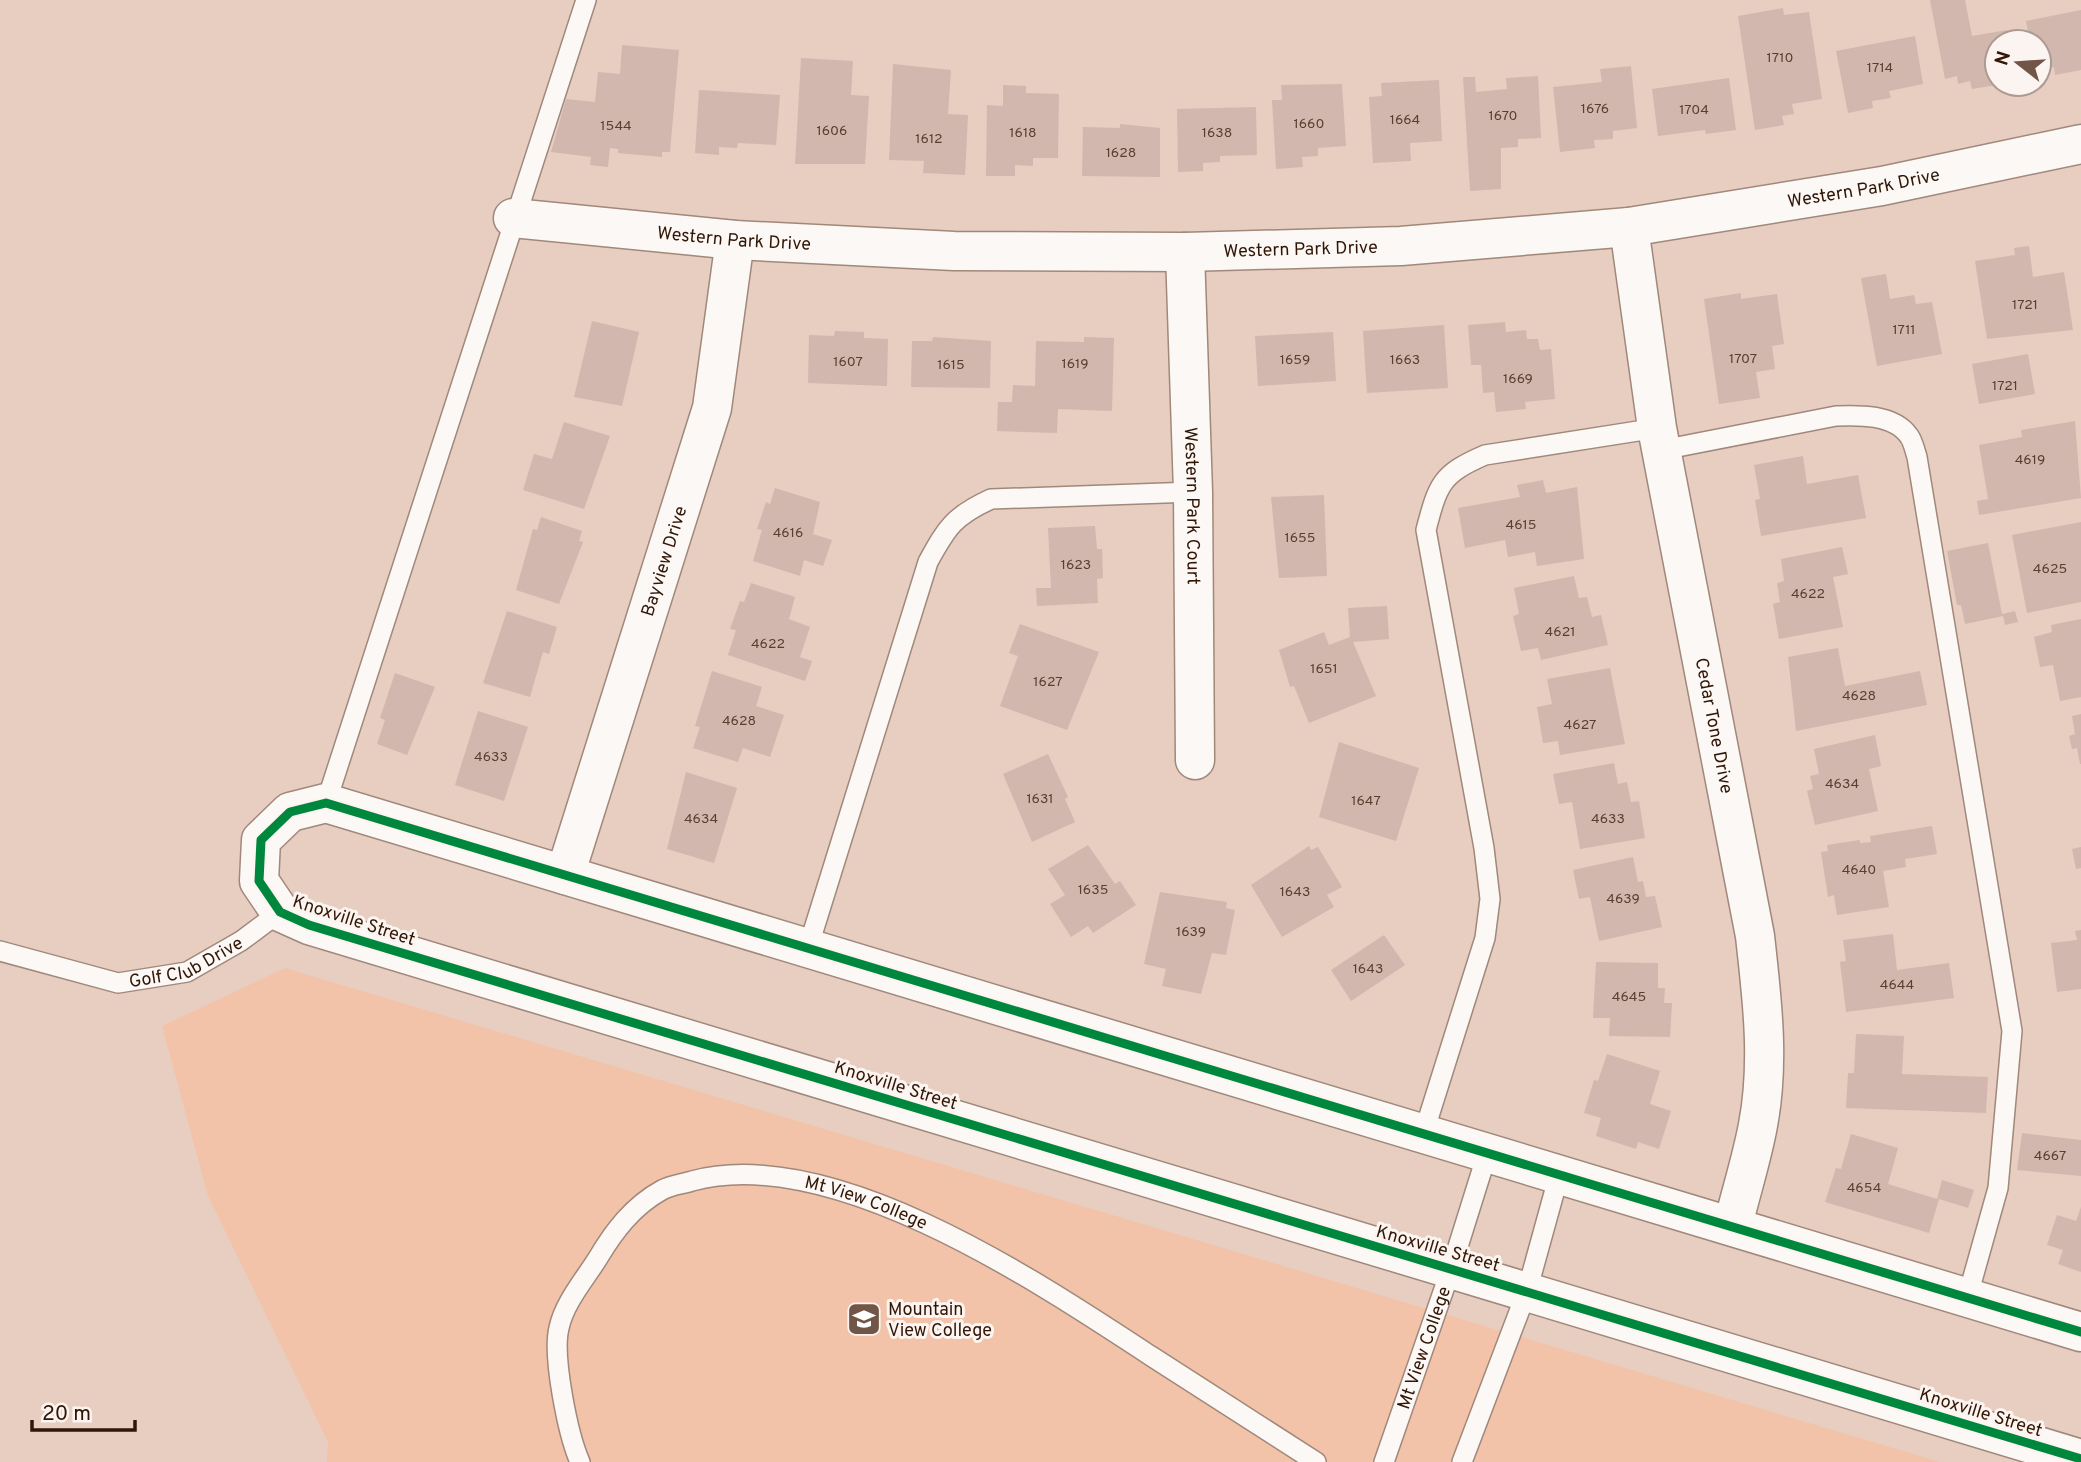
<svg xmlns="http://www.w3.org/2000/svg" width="2081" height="1462" viewBox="0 0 2081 1462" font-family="Overpass,sans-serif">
  <rect width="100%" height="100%" fill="#e7cec1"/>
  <path fill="#f2c3a9" d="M285,968L1940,1462H327L328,1442L208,1196L162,1026Z"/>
  <g fill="#d1b7ae">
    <path d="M1930,0H1965L1972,36L2007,30L2010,42H1997V85L1972,89L1970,81L1958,84L1957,76L1945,79Z"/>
    <path d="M1783,8L1784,15L1809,12L1822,99L1792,104L1794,114L1782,116L1784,125L1755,130L1738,16Z"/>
    <path d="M2081,10V70L2055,75L2054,67L2039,70V42H2030L2026,21Z"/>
    <path d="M1915,36L1923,84L1889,91L1891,98L1872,101L1873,108L1848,113L1836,51Z"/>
    <path d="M622,45L679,50L670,152H662V157L618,153V149L610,148L608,167L590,165L591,157L551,152L566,99L595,102L598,72L620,74Z"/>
    <path d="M801,58L853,61L851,95L869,96L865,164H795Z"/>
    <path d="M893,64L951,70L948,114L968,115L965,175L923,173L924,161L889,160Z"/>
    <path d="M1631,66L1637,128L1613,131V139L1594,140L1595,148L1560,152L1553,87L1602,82L1600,69Z"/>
    <path d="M1538,76L1541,138L1518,139V147L1501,148V189L1470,191L1463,77H1475L1476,92L1507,89L1506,78Z"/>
    <path d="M1729,78L1736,130L1706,134L1705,130L1658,136L1652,89Z"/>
    <path d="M1439,80L1442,141L1410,143L1411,161L1373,163L1369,97L1382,96L1381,83Z"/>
    <path d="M1342,84L1346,146L1318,148V156L1302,157L1303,167L1276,169L1272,100H1282L1281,85Z"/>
    <path d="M1003,85L1026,86V93L1059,94L1058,158H1033V166L1015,165V176H986L987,105L1003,106Z"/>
    <path d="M699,90L780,95L776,145L738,143L737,148L719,147V155L695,153Z"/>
    <path d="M1256,107L1257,155L1220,156V162L1203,163V171L1178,172L1177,109Z"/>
    <path d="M1120,124L1160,128V177L1082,176L1083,127L1120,128Z"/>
    <path d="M2029,246L2033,277L2064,272L2073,330L1987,339L1975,261L2015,255L2014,248Z"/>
    <path d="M1886,274L1890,299L1914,295L1916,304L1932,302L1942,354L1877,366L1861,278Z"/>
    <path d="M1741,293V299L1777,294L1784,344L1772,346L1775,369L1756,372L1760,398L1719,404L1704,299Z"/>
    <path d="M592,321L639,332L622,406L574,397Z"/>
    <path d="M1505,322L1506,332L1526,330L1527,339H1538L1540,350L1551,349L1555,399L1525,402L1526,409L1496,412L1494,392L1483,393L1481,365H1471L1468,325Z"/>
    <path d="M1444,325L1448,388L1367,393L1363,331Z"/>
    <path d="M835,331L864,332V338L888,339L887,386L808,383L809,335L834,336Z"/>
    <path d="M1333,332L1336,381L1258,386L1255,336Z"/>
    <path d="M933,337L991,341L990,388L911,387L912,341H932Z"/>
    <path d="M1084,337L1114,338L1112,411L1058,409L1057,433L997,431L998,402H1012L1013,385L1035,386L1036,341L1084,342Z"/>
    <path d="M2028,354L2035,394L1979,404L1972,364Z"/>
    <path d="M2075,421L2081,498L1979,515L1977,501L1988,499L1979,445L2022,437L2021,430Z"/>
    <path d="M564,422L610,436L584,509L523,490L534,454L552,459Z"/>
    <path d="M1803,456L1807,484L1858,475L1866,518L1761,536L1755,500L1760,499L1754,465Z"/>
    <path d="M1543,480L1546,493L1577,487L1584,559L1537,566L1535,552L1508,557L1505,540L1465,548L1458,508L1520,497L1517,485Z"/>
    <path d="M775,488L820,502L813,534L832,540L823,566L804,560L800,576L753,561L762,530L757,529L766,502L770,504Z"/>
    <path d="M1324,495L1327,576L1279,578L1271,497Z"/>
    <path d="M541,517L582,531L579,541L583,542L559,604L516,590L533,529L537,530Z"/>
    <path d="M2081,522V602L2027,613L2012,535Z"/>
    <path d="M1095,526L1097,549H1102L1103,578L1097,579L1098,603L1037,606L1036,588H1051L1048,528Z"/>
    <path d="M1988,543L2002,614L2015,611L2018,622L2005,625L2003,616L1965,624L1961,605H1957L1947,551Z"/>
    <path d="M1842,547L1848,574L1833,577L1843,627L1779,639L1773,604L1780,602L1777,583L1784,581L1781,559Z"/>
    <path d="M1574,576L1579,598L1587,597L1592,617L1601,615L1608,645L1541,660L1538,648L1521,651L1513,616L1519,614L1514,588Z"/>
    <path d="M751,583L795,597L789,619L810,627L800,657L812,661L805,681L728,655L736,630L730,629L740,601L744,602Z"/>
    <path d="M1387,606L1389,639L1353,642L1376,696L1309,723L1294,686L1290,687L1279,650L1324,632L1329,645L1350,637L1348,608Z"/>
    <path d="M507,611L557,627L549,654L543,652L530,697L483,683Z"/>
    <path d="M2081,619V697L2060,701L2053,665L2040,667L2034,637L2052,632L2051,625Z"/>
    <path d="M1020,624L1099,652L1067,730L1000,706L1018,656L1009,653Z"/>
    <path d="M1838,648L1845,686L1920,671L1927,705L1796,731L1788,657Z"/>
    <path d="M1610,668L1625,744L1560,755L1558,741L1543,743L1537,707L1552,704L1547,679Z"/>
    <path d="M712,671L762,687L756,706L784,715L770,757L743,748L738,762L693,748L700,727L695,726Z"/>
    <path d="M395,673L435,687L407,755L377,744L385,720L380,718Z"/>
    <path d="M478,711L528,727L504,801L455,785Z"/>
    <path d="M2081,714V764H2080L2077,748L2072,749L2069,736L2075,734L2072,716Z"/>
    <path d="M1875,735L1881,766L1869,769L1878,811L1815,825L1807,791L1813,789L1810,776L1819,774L1814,749Z"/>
    <path d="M1339,742L1419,768L1396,841L1319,817Z"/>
    <path d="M1048,754L1068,797L1065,799L1075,822L1032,842L1003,774Z"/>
    <path d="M1614,763L1618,784L1627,782L1631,802L1639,801L1645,838L1580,849L1572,802L1559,804L1553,774Z"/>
    <path d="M686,772L737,788L714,863L667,849Z"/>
    <path d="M1932,826L1937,854L1905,859L1906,867L1883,871L1889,907L1837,915L1834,895L1828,897L1821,852L1828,851L1827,845L1860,840V843L1871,842L1870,836Z"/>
    <path d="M1088,845L1115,884L1120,881L1136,905L1093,933L1088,926L1071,937L1050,904L1065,895L1048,869Z"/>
    <path d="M1309,846L1311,850L1318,847L1342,887L1327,895L1334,907L1282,937L1251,885Z"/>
    <path d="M2081,847V868L2076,869L2072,849Z"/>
    <path d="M1633,857L1638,882L1643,881L1646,897L1655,896L1662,927L1599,941L1590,897L1579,899L1573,870Z"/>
    <path d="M1160,892L1227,902L1226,908L1235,910L1226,955L1212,953L1201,994L1162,986L1166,969L1144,964Z"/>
    <path d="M2081,930V989L2057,992L2051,943L2077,940L2075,931Z"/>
    <path d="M1893,934L1897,970L1949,963L1954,998L1846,1012L1840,962L1846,961L1843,940Z"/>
    <path d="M1384,935L1405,965L1351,1001L1331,970Z"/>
    <path d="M1596,962L1658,963V988H1665L1664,1003H1672L1670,1037L1609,1036L1610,1018H1593Z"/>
    <path d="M1856,1034L1904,1036L1902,1074L1988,1077L1986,1113L1846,1108L1848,1073H1854Z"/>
    <path d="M1607,1054L1660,1071L1650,1104L1671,1111L1659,1149L1638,1142L1636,1149L1596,1136L1601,1118L1584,1113L1594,1080L1598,1081Z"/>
    <path d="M2022,1133L2081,1140V1176L2017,1170Z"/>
    <path d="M1851,1134L1898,1148L1888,1184L1937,1199L1942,1180L1974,1190L1968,1208L1939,1199L1929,1233L1825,1202L1836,1168L1841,1169Z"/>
    <path d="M2081,1207V1272L2058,1264L2063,1250L2047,1245L2057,1215L2076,1221Z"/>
  </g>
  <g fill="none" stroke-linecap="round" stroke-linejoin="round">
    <g stroke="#a0887a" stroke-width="22">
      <g id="lane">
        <path d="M1662,450L1836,416C1858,415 1894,414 1909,436C1913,441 1915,451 1917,457L2012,1031L1998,1188L1968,1295"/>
        <path d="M326,803L586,0"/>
        <path d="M808,948L928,562C947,527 954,516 991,499L1193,492"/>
        <path id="s1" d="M0,951L118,983L187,972L241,941L280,912"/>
        <path d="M1423,1135L1485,938L1490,899L1484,848L1426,530C1438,484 1441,474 1485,455L1657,428"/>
        <path id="s2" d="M580,1462C568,1435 552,1356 559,1328C564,1303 585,1279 598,1258C614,1231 633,1206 662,1190C671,1185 683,1184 692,1181C832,1143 1038,1282 1151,1356C1206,1391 1261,1427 1316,1462"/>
        <path id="s3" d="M1384,1462L1451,1269L1487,1154"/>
        <path d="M1462,1462L1527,1291L1559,1175"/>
      </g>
    </g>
    <g stroke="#a0887a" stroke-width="41">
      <g id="street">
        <path id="s4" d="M513,218L735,240L954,251L1185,252L1401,246L1629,227L1882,186L2081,144"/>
        <path id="s5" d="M1629,227L1657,428L1755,936C1762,999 1770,1062 1758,1125C1752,1158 1741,1192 1733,1225"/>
        <path id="s6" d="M1185,252L1193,492L1195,760"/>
        <path id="s7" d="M565,875L712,408L735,240"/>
      </g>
    </g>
    <g stroke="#a0887a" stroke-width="41">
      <path id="secondary" d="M2081,1332L326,803L290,812L261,840L259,881L280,912L309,925L2081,1459"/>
    </g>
    <use href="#lane" stroke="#fbf8f6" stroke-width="19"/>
    <use href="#street" stroke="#fbf8f6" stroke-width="38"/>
    <use href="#secondary" stroke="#fbf8f6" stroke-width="38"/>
    <g stroke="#fcf4f0" stroke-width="13">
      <path id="cycleway" d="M2081,1332L326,803L290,812L261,840L259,881L280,912L309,925L2081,1459"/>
    </g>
    <use href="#cycleway" stroke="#00873e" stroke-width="9"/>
  </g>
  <defs>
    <g id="university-square" transform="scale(1.75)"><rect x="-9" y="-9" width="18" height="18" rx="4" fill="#715647" stroke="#fcf4f0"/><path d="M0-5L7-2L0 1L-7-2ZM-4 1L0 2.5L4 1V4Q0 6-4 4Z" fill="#fff"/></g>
  </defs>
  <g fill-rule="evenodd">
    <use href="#university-square" x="864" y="1319"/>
  </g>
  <g text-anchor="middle" stroke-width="6" stroke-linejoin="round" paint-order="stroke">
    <g font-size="14" fill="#5a3f30">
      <text x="1780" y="62">1710</text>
      <text x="1880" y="72">1714</text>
      <text x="1595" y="113">1676</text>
      <text x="1694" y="114">1704</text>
      <text x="1503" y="120">1670</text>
      <text x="1405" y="124">1664</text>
      <text x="1309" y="128">1660</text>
      <text x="616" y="130">1544</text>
      <text x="832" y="135">1606</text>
      <text x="1023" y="137">1618</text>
      <text x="1217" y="137">1638</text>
      <text x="929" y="143">1612</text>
      <text x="1121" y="157">1628</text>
      <text x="2025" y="309">1721</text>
      <text x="1904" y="334">1711</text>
      <text x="1743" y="363">1707</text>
      <text x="1295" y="364">1659</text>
      <text x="1405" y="364">1663</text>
      <text x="848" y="366">1607</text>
      <text x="1075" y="368">1619</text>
      <text x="951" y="369">1615</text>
      <text x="1518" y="383">1669</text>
      <text x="2005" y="390">1721</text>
      <text x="2030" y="464">4619</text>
      <text x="1521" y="529">4615</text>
      <text x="788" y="537">4616</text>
      <text x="1300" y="542">1655</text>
      <text x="1076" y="569">1623</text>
      <text x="2050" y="573">4625</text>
      <text x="1808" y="598">4622</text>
      <text x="1560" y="636">4621</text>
      <text x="768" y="648">4622</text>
      <text x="1324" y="673">1651</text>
      <text x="1048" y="686">1627</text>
      <text x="1859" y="700">4628</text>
      <text x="739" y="725">4628</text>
      <text x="1580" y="729">4627</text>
      <text x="491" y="761">4633</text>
      <text x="1842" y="788">4634</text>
      <text x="1040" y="803">1631</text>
      <text x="1366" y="805">1647</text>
      <text x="701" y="823">4634</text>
      <text x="1608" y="823">4633</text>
      <text x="1859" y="874">4640</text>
      <text x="1093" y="894">1635</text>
      <text x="1295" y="896">1643</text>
      <text x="1623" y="903">4639</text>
      <text x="1191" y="936">1639</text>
      <text x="1368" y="973">1643</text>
      <text x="1897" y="989">4644</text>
      <text x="1629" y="1001">4645</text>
      <text x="2050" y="1160">4667</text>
      <text x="1864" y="1192">4654</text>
    </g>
    <g font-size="18" fill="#311605" stroke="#fcf4f0">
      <text dy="6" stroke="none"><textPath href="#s4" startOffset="1356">Western Park Drive</textPath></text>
      <text dy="6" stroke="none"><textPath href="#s4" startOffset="222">Western Park Drive</textPath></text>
      <text dy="6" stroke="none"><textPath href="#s4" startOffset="789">Western Park Drive</textPath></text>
      <text dy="6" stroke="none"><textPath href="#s6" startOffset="254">Western Park Court</textPath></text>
      <text dy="6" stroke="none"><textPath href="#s7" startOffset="329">Bayview Drive</textPath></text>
      <text dy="6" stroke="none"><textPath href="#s5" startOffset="506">Cedar Tone Drive</textPath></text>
      <text transform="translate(354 920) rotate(18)" y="6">Knoxville Street</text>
      <text dy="6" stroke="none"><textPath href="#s1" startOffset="194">Golf Club Drive</textPath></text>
      <text transform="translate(896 1085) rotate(17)" y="6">Knoxville Street</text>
      <text dy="6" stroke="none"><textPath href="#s2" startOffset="522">Mt View College</textPath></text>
      <text transform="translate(1438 1248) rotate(16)" y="6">Knoxville Street</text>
      <text dy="6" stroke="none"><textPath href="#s3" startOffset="121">Mt View College</textPath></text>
      <text transform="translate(1981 1412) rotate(17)" y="6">Knoxville Street</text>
    </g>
    <g font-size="18" fill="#311605" stroke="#fcf4f0" text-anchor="start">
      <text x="888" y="1315">Mountain<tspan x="888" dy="21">View College</tspan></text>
    </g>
  </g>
  <g transform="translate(2018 63) rotate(287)"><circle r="33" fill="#fcf4f0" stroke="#ab9b92" stroke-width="2"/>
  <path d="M0-5L12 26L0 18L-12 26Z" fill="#715647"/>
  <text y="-10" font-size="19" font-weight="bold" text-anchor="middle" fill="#311605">N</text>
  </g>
  <path d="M32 1420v10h103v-10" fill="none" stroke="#311605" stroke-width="3.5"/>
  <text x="42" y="1420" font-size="21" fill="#311605" stroke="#fcf4f0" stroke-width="5" paint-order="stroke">20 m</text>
</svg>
